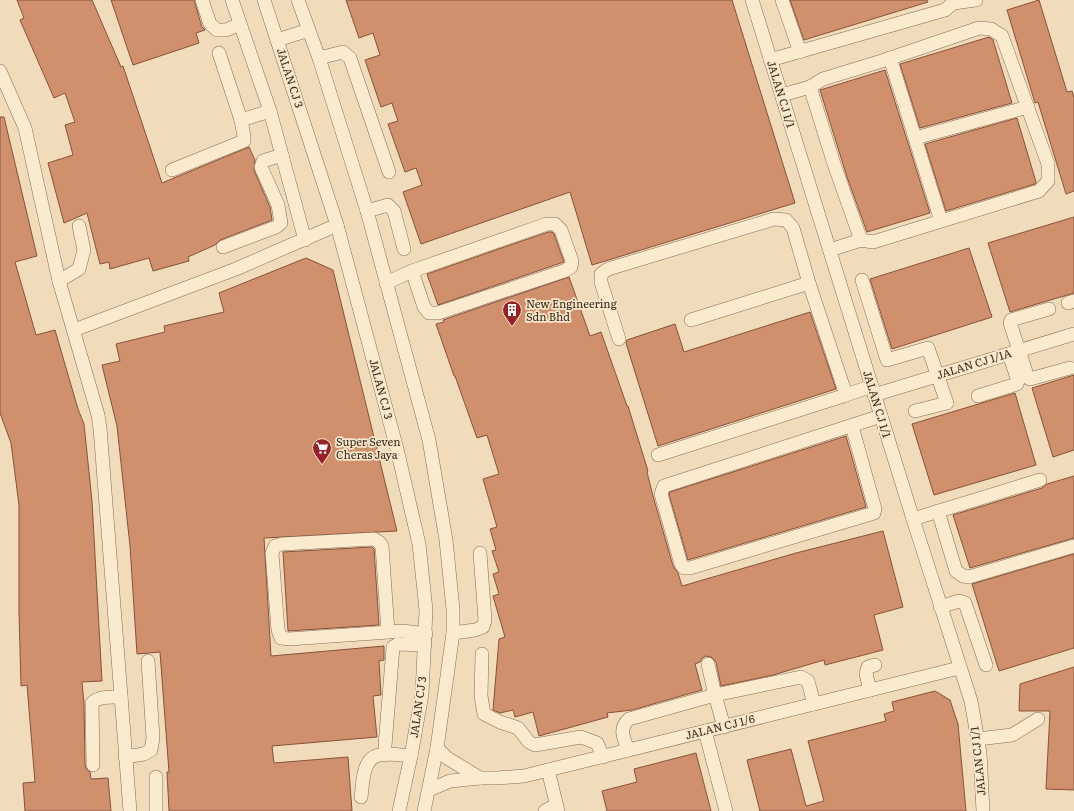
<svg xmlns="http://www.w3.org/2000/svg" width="1074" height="811" viewBox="0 0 1074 811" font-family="Literata,serif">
  <rect width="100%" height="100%" fill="#f0dcba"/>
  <g fill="#d0906e" stroke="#875239">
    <path d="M17,0H92L121,67L123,66L162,183L249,147L255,160L254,170L270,207L272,220L220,240L215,245L188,257L189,261L153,271L149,258L110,269L109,262L100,264L87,213L64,223L48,163L73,155L65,125L75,122L65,93L54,98L20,20L24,18Z"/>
    <path d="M111,0H194L202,27L205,30L196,33L199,43L133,65Z"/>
    <path d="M346,0H732L795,203L592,265L570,192L421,244L403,192L422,185L416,168L405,172L388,124L398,121L392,103L381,107L365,60L380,55L373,33L359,38Z"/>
    <path d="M790,0H927L928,2L804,40Z"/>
    <path d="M1039,0L1067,92L1072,91L1074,98V191L1066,194L1038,102L1035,103L1007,10Z"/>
    <path d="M989,37L993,40L1012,103L920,128L900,64Z"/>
    <path d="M885,70L930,213L867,232L847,177L820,90Z"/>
    <path d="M0,117H4L37,256L15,262L36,335L55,330L78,409L84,424L92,501L102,681L82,682L84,703L85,765L86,769L90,772L91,779L108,778L111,811H25L23,783L35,782L27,685L21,686L19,612V505L11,443L0,413Z"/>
    <path d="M1017,118L1036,182L1035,184L946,211L925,144Z"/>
    <path d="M1074,217V293L1010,312L988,243Z"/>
    <path d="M548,232H552L554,234L564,262L438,305L427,274Z"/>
    <path d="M969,248L992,317L892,349L870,279Z"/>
    <path d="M306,258L333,270L397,531L264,538L271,656L384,646V660L379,661L381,695L373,696L377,737L272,746L274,763L348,757L352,811H169L167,772H169L160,652L137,654L130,546L117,426L102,365L120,361L116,344L165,332L164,326L224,312L219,293Z"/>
    <path d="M569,277L590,336L601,332L627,406H628L648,471L647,472L653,496L673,566L678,573L682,586L796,553L883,531L903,607L874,615L883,650L825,665L824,660L773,675L721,686L716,662L711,657L706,656L702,658L700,662L695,664L702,690L632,710L607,713L608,717L539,736L533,712L515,717L513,710L500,713L493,710L499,639L505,637L493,596L499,594L493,574L499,572L492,551L496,550L490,529L497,527L483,479L499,474L487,435L477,438L455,376H454L436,324L444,322L443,320Z"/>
    <path d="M810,312L836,389L658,446L626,343L627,340L675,324L684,352Z"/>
    <path d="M1074,375V450L1053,457L1032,388Z"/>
    <path d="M1015,393L1036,465L934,495L912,424Z"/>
    <path d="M846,436L866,507L688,560L669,494L670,492Z"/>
    <path d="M1074,476V538L970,568L953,515L1042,488L1047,484Z"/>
    <path d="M372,547L374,549L379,625L288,631L283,552Z"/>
    <path d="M1074,554V648L999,671L972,584Z"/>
    <path d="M1074,667V790L1046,789L1050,711H1019L1020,684Z"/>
    <path d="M935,691L950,700L958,724L966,811H760L747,760L791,749L806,806L824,801L808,741L886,721L884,714L894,711L892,702Z"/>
    <path d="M696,753L711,811H607L602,791L637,782L634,769Z"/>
  </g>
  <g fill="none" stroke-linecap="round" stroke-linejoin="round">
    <g stroke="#876b54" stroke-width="14">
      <g id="minor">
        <path d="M202,0L210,24L217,30H226L240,24"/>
        <path d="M232,0L270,111L305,240"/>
        <path d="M264,0L337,225L397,449L419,544L426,610L422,694L411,756L399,811"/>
        <path d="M298,0L319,58L367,211L429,440L446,540L453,609V633L437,748L424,811"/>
        <path d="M752,0L913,519L971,701L980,753L983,811"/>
        <path d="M782,0L800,52"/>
        <path d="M277,40L309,30"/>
        <path d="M219,53L241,120L270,111"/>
        <path d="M319,58L343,52L350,58L389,172"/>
        <path d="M890,58L941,221"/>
        <path d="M770,60L945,10L953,3L976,0"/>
        <path d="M0,71L25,128L59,281L98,415L100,428L130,811"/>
        <path d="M810,87L834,164L861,240"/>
        <path d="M782,95L810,87L823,79L882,61L979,28L991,29L1002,36L1048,164V181L1039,191L873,242L861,240L830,250"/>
        <path d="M915,138L1028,107"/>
        <path d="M172,170L244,141V136L241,120"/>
        <path d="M367,211L388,205L394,211L404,249"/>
        <path d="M223,247L276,227L281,223L278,205L261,167L263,161L282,155"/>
        <path d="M862,280L887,360L928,348L947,403L915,411"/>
        <path d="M59,281L79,269L84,250L79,226"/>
        <path d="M386,283L412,271L547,224H555L561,230L572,261L571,267L564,271L438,313H429L424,307L412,271"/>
        <path d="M1068,303L1074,301"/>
        <path d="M1049,309L1011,320L1010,323L1028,378L1030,379L1070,368"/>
        <path d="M691,320L809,283L846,395L872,386"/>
        <path d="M74,330L236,269L337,225"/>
        <path d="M619,339L601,282V274L608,269L774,219L786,220L793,228L809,283"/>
        <path d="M874,395L1074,334"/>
        <path d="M978,396L1017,384L1018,381L1009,354"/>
        <path d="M852,426L875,509L874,513L690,568H684L681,564L661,494L664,486L881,416"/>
        <path d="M658,455L846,395"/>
        <path d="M938,511L956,571L963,576L969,577L1074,546"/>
        <path d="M913,519L1040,480"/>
        <path d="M940,607L959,601L965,603L986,665"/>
        <path d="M388,632L382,546L379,542L374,539L282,544L275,546L272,553L278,630L281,638L289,639L403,631L426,634"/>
        <path d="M453,633L475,630L483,627L485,620L480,553"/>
        <path d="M482,654L481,696L484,714L500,722L518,728L529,742L535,745L581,737L597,743L603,757"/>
        <path d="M708,664L715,695L801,677L808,681L814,704"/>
        <path d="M870,690L866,674L868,667L875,665"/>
        <path d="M705,731L726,811"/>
        <path d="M978,739L1012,735L1038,719"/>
        <path d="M385,746L393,647L398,644L425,645"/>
        <path d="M437,748L447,758L480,778"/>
        <path d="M628,750C624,738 618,729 629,719L715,695L724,727"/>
        <path d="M125,757L144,754L151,750L153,738L148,661"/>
        <path d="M93,765L92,703C99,696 111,697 121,697"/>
        <path d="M548,770L558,811"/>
        <path d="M156,777V811"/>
        <path d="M429,790L450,781L480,778H497L524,776L959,668"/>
        <path d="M361,797C363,784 362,757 380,755C390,753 401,755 411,756"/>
        <path d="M545,811L556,805"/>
      </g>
    </g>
    <use href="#minor" stroke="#faeace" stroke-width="13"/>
  </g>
  <defs>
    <g id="building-pin" transform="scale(1)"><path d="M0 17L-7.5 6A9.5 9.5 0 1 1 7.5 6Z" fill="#99212b" stroke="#f7e7ca"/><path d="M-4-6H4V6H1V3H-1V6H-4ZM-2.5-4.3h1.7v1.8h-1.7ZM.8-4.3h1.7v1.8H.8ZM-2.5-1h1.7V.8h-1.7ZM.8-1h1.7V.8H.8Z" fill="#fff"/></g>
    <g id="supermarket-pin" transform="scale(1)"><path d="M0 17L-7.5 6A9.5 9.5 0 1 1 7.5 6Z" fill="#99212b" stroke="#f7e7ca"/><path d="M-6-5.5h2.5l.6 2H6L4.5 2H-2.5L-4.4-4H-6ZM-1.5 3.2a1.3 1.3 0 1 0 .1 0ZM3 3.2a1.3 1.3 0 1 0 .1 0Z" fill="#fff"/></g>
  </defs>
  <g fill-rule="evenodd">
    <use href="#building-pin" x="512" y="310"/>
    <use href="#supermarket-pin" x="322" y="448"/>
  </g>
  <g text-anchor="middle" stroke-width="3.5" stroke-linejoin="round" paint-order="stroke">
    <g font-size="11" fill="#35251a" stroke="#f7e7ca">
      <text transform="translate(290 78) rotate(72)" y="4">JALAN CJ 3</text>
      <text transform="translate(781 94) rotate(73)" y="4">JALAN CJ 1/1</text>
      <text transform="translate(974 364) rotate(-17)" y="4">JALAN CJ 1/1A</text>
      <text transform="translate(381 389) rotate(75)" y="4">JALAN CJ 3</text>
      <text transform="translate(877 404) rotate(73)" y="4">JALAN CJ 1/1</text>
      <text transform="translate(418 707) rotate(-82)" y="4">JALAN CJ 3</text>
      <text transform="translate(720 727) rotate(-14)" y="4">JALAN CJ 1/6</text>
      <text transform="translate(978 761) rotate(-96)" y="4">JALAN CJ 1/1</text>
    </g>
    <g font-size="11" fill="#35251a" stroke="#f7e7ca" text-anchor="start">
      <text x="526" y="308">New Engineering<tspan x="526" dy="13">Sdn Bhd</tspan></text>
      <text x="336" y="446">Super Seven<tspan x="336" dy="13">Cheras Jaya</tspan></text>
    </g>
  </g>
</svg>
